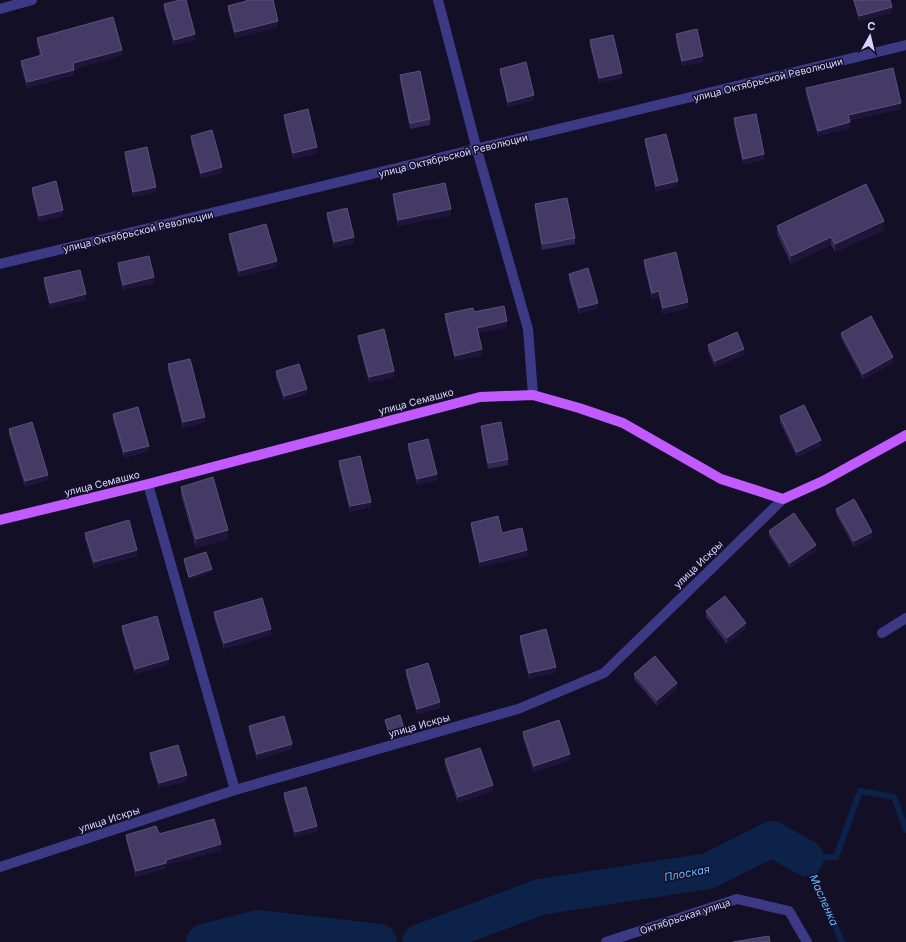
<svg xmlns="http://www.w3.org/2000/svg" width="906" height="942" viewBox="0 0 906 942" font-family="Inter,sans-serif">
  <rect width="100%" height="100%" fill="#130f26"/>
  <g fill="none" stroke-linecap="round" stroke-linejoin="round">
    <path stroke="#0c2248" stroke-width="6" d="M842,942L806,858L836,857L860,791L894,797L906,830"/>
    <g stroke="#0c2248" stroke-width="36">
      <path d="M204,942L258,928L379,942"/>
      <path d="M420,942L540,897L708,871L772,839L806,858"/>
    </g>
    <g stroke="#3d3a85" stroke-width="10">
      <path d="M438,0L477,150L528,329L533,395"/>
      <path d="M0,9L32,0"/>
      <path d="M0,264L906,45"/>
      <path d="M148,484L235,790"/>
      <path d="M882,633L906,618"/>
      <path d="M0,867L235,790L518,709L604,673L783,499"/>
      <path d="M606,942L737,899L789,911L807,942"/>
    </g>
    <path stroke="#c25bff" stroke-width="10" d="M0,520L148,484L480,397L533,395L579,408L623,423L721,479L783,499L823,481L906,435"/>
  </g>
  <g fill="#312854">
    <path d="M246,0H273L278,27L235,38L228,12V6L246,1Z"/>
    <path d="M853,0H890L892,13L859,21Z"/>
    <path d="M164,4L195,40L174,45L164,10Z"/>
    <path d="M676,34L703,62L682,66L676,40Z"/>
    <path d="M37,38L122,55L74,69V75L27,88L21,66V61L40,56L37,44Z"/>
    <path d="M590,40L622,78L599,83L590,46Z"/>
    <path d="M500,69L534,100L508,107L500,74Z"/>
    <path d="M400,75L430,119V125L410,129L400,81Z"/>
    <path d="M806,88L901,109L850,120V128L818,136L806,94Z"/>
    <path d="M284,115L317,153L293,159L284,120Z"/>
    <path d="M734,118L764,160L743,164L734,124Z"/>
    <path d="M191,136L222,173L201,178L191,142Z"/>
    <path d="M645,139L678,186L656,192L645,144Z"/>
    <path d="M125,152L156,192L133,197L125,158Z"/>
    <path d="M32,188L63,216L39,222L32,193Z"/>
    <path d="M393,194L451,215L398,226L393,200Z"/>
    <path d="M535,204L575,238V244L542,250L535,210Z"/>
    <path d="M327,213L354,243L334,248L327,219Z"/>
    <path d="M777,226L884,230L835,252L831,245L791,264L777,234Z"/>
    <path d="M229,234L277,267L239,277L229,240Z"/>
    <path d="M644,260L688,308L663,314L659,297L652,299L644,266Z"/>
    <path d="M118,263L154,283L123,290L118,269Z"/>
    <path d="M569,274L598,308L579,314L569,280Z"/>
    <path d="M44,278L86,300L50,308L44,284Z"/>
    <path d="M474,312L507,327L478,333L482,355L455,361L445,320V314Z"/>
    <path d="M841,333L893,363L863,379L841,338Z"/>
    <path d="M358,336L394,377L369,383L358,341Z"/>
    <path d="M708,345L744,355L715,367L708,351Z"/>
    <path d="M168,364L205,422L183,428L168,370Z"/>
    <path d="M276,371L307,394L284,401L276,377Z"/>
    <path d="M113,414L149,451L124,458L113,420Z"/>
    <path d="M780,416L821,446L797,457L780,422Z"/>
    <path d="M481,426L508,459V465L488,469L481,432Z"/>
    <path d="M9,429L48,480L25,487L9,435Z"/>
    <path d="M408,444L437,480L417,485L408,449Z"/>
    <path d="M339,461L371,507L350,512L339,467Z"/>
    <path d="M181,487L228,539L196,548L181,495Z"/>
    <path d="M836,509L872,538L854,547L836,514Z"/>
    <path d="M471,523L502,533L527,556L480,567L471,528Z"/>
    <path d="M769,531L816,551L790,568L769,536Z"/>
    <path d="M85,533L137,556L94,568L85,539Z"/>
    <path d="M184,559L212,572L189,580L184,562Z"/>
    <path d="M706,611L746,628L727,644L706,617Z"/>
    <path d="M214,612L271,635L224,649L214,618Z"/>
    <path d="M122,626L169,664L135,674L122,632Z"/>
    <path d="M520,636L556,672L529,679L520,642Z"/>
    <path d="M406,670L440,708L417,714L406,676Z"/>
    <path d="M634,674L677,688L657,706L634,679Z"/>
    <path d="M385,720L405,735L390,739L385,722Z"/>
    <path d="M249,726L292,749L257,760L249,732Z"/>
    <path d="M523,732L570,760L534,772L523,738Z"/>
    <path d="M150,753L187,781L159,788L150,759Z"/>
    <path d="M445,759L493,791L458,803L445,765Z"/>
    <path d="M284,793L317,831L295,837L284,799Z"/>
    <path d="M159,834L221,850L166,865V868L136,877L126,840V835Z"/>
  </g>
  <g fill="#1d163a">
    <path d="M892,7V13L859,21V16Z"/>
    <path d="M278,21V27L235,38V32Z"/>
    <path d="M195,34V40L174,45V40Z"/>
    <path d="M122,50V55L73,69V63Z"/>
    <path d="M703,56V62L682,66V61Z"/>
    <path d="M74,70V75L27,88V82Z"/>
    <path d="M622,73V78L599,83V78Z"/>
    <path d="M534,95V100L508,107V102Z"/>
    <path d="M901,103V109L848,120V115Z"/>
    <path d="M850,122V128L818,136V131Z"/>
    <path d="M317,147V153L293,159V153Z"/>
    <path d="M764,154V160L743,164V159Z"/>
    <path d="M222,167V173L201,178V173Z"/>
    <path d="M678,181V186L656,192V186Z"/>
    <path d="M156,187V192L133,197V192Z"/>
    <path d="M451,209V215L398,226V220Z"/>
    <path d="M63,210V216L39,222V216Z"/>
    <path d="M884,221V230L835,252V244Z"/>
    <path d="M354,237V243L334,248V242Z"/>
    <path d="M831,237V245L791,264V256Z"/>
    <path d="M277,261V267L239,277V271Z"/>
    <path d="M154,277V283L123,290V285Z"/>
    <path d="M659,291V297L652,299V293Z"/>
    <path d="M86,294V300L50,308V303Z"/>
    <path d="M688,302V308L663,314V308Z"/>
    <path d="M598,303V308L579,314V308Z"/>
    <path d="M507,321V327L477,334V328Z"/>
    <path d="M482,349V355L455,361V356Z"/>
    <path d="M744,349V355L715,367V361Z"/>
    <path d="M893,357V363L863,379V374Z"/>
    <path d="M394,371V377L369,383V377Z"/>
    <path d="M307,389V394L284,401V396Z"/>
    <path d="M205,417V422L183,428V422Z"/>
    <path d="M821,440V446L797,457V452Z"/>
    <path d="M149,446V451L124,458V452Z"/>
    <path d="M437,474V480L417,485V479Z"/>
    <path d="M48,475V480L25,487V481Z"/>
    <path d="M371,502V507L350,512V506Z"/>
    <path d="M228,530V539L196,548V539Z"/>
    <path d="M872,532V538L854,547V541Z"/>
    <path d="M816,545V551L790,568V563Z"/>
    <path d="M137,550V556L94,568V562Z"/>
    <path d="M527,550V556L480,567V562Z"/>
    <path d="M212,569V572L189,580V577Z"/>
    <path d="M746,623V628L727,644V638Z"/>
    <path d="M271,629V635L224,649V643Z"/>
    <path d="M169,659V664L135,674V669Z"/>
    <path d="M556,667V672L529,679V673Z"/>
    <path d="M677,683V688L657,706V700Z"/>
    <path d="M440,702V708L417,714V709Z"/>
    <path d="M405,732V735L390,739V736Z"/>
    <path d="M292,744V749L257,760V754Z"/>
    <path d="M570,754V760L534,772V766Z"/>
    <path d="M187,775V781L159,788V783Z"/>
    <path d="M493,785V791L458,803V797Z"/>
    <path d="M317,826V831L295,837V832Z"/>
    <path d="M221,844V850L166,865V868L136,877V871L166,860Z"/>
  </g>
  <g fill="#433a66" stroke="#5a527e">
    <path d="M180,0H186L195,34L174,40L164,4Z"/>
    <path d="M247,0H273L278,21L235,32L228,6L247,1Z"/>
    <path d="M854,0H890L892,7L859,16Z"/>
    <path d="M113,17L122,50L73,63L74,70L27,82L21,61L42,55L37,38Z"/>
    <path d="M697,29L703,56L682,61L676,34Z"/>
    <path d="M613,35L622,73L599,78L590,40Z"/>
    <path d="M526,62L534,95L508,102L500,69Z"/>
    <path d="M893,68L901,103L848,115L850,122L818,131L806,88Z"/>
    <path d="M420,71L430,119L410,123L400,75Z"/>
    <path d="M308,109L317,147L293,153L284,115Z"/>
    <path d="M756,114L764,154L743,159L734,118Z"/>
    <path d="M212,130L222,167L201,173L191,136Z"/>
    <path d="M666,134L678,181L656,186L645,139Z"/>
    <path d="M147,147L156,187L133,192L125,152Z"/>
    <path d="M56,181L63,210L39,216L32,188Z"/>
    <path d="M445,183L451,209L398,220L393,194Z"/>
    <path d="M866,184L884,221L835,244L831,237L791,256L777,226Z"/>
    <path d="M567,198L575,238L542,244L535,204Z"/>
    <path d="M347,208L354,237L334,242L327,213Z"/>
    <path d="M266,224L277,261L239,271L229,234Z"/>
    <path d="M676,252L688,302L663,308L659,291L652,293L644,260Z"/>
    <path d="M149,256L154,277L123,285L118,263Z"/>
    <path d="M588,268L598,303L579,308L569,274Z"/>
    <path d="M80,270L86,294L50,303L44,278Z"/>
    <path d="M504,306L507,321L477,328L482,349L455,356L445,314L473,308L474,312Z"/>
    <path d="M871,316L893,357L863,374L841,333Z"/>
    <path d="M384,329L394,371L369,377L358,336Z"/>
    <path d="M737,332L744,349L715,361L708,345Z"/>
    <path d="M190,359L205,417L183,422L168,364Z"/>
    <path d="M299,364L307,389L284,396L276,371Z"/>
    <path d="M804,405L821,440L797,452L780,416Z"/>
    <path d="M138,407L149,446L124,452L113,414Z"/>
    <path d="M32,422L48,475L25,481L9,429Z"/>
    <path d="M501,422L508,459L488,463L481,426Z"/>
    <path d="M428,439L437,474L417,479L408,444Z"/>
    <path d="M360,456L371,502L350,506L339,461Z"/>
    <path d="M213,477L228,530L196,539L181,487Z"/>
    <path d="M854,499L872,532L854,541L836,509Z"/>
    <path d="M794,513L816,545L790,563L769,531Z"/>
    <path d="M498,516L502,533L522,528L527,550L480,562L471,523Z"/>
    <path d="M129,520L137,550L94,562L85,533Z"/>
    <path d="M206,552L212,569L189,577L184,559Z"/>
    <path d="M725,596L746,623L727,638L706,611Z"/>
    <path d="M262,598L271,629L224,643L214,612Z"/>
    <path d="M157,616L169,659L135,669L122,626Z"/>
    <path d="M546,629L556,667L529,673L520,636Z"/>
    <path d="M655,656L677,683L657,700L634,674Z"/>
    <path d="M428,663L440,702L417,709L406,670Z"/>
    <path d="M400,715L405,732L390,736L385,720Z"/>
    <path d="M284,716L292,744L257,754L249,726Z"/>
    <path d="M559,720L570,754L534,766L523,732Z"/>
    <path d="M178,745L187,775L159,783L150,753Z"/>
    <path d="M480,748L493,785L458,797L445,759Z"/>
    <path d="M306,787L317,826L295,832L284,793Z"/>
    <path d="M214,819L221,844L166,860V863L136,871L126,835L156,826L159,834Z"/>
    <path d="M769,936L770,942H733Z"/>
  </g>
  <g text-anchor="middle" stroke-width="3" stroke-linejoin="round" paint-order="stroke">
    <g font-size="10" fill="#d9d4ff" stroke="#130f26">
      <text transform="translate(768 79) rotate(-14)" y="4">улица Октябрьской Революции</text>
      <text transform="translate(453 155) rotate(-14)" y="4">улица Октябрьской Революции</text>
      <text transform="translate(138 231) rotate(-13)" y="4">улица Октябрьской Революции</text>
      <text transform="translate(416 401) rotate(-15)" y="4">улица Семашко</text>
      <text transform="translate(102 483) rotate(-14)" y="4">улица Семашко</text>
      <text transform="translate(698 564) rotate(-44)" y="4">улица Искры</text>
      <text transform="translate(419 725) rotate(-16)" y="4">улица Искры</text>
      <text transform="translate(109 819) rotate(-18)" y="4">улица Искры</text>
      <text transform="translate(685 916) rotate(-18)" y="4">Октябрьская улица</text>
    </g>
    <g font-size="11" font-style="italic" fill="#62b6ff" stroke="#130f26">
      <text transform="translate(687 873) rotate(-11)" y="4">Плоская</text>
      <text transform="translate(824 900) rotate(66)" y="4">Масленка</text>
    </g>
  </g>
  <g transform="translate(870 36) rotate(8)" stroke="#130f26" stroke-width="3" paint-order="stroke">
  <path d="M0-3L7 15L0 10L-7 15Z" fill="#d9d4ff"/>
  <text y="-6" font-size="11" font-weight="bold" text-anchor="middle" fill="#d9d4ff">С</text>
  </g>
</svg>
